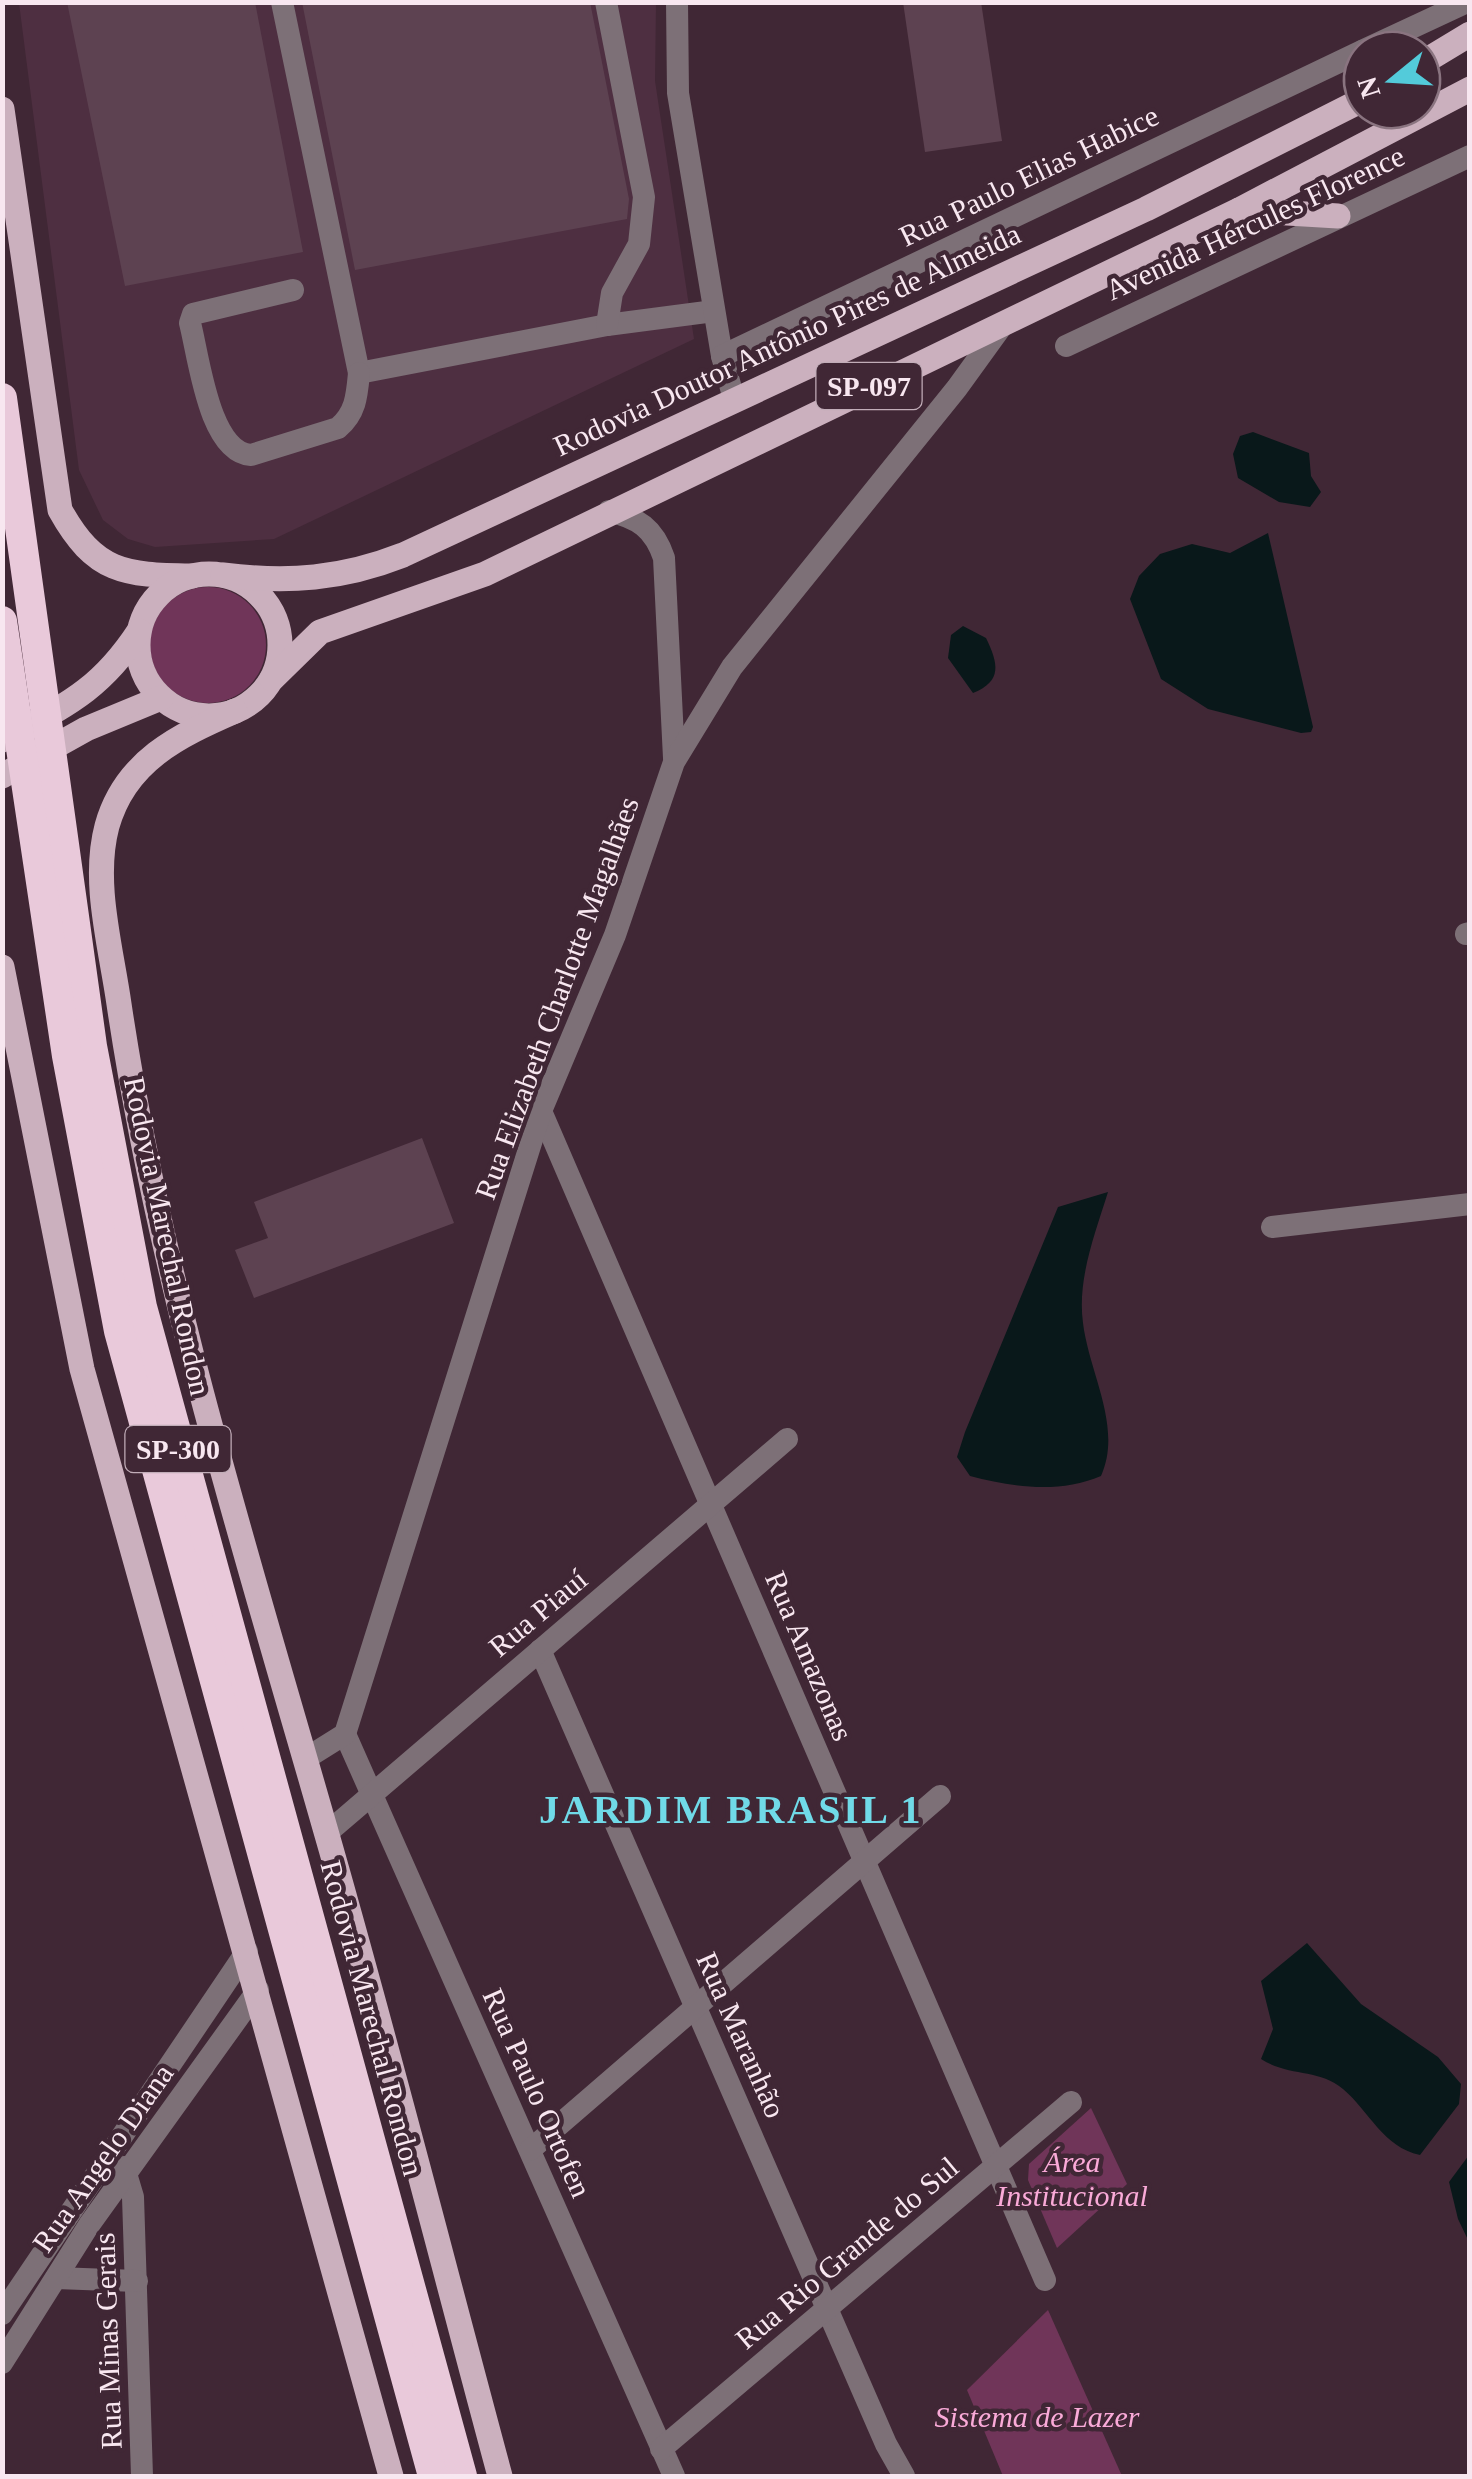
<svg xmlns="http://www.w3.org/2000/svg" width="1472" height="2479" viewBox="0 0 1472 2479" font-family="'Times New Roman',serif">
  <rect width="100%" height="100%" fill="#402735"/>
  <path fill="#4e2f41" d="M19,3H656L655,81L694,339L274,539L155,547L128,539L103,520L79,470Z"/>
  <g fill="#703559">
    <circle cx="208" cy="645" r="58"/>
    <path d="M1091,2108L1127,2184L1057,2248L1028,2180L1029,2164Z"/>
    <path d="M1048,2310L1122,2476H1003L967,2390Z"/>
  </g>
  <g fill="#09181a">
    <path d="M1253,432L1309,453L1311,476L1321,492L1310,507L1279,502L1238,478L1233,454L1240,436Z"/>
    <path d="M1268,533L1313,727L1311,732L1301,733L1208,709L1161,679L1130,599L1139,576L1160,554L1192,544L1230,553Z"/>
    <path d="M963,626L986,638C998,663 1003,681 973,693L948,658L951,635Z"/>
    <path d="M1108,1192C1095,1234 1077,1279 1083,1323C1089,1373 1123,1427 1101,1476C1059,1494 1012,1487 970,1476L957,1457L965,1432L1058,1207Z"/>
    <path d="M1307,1943L1361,2004L1438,2057L1461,2084L1459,2104L1420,2155C1383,2147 1370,2112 1343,2089C1318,2068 1289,2077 1261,2059L1273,2029L1261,1981Z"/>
    <path d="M1469,2155V2242L1458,2219L1449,2182Z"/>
  </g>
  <g fill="#5d4251">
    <path d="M67,2H255L303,252L125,286Z"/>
    <path d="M302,2H590L629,199L627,219L355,270Z"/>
    <path d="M903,2H981L1002,141L925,152Z"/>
    <path d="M422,1138L454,1223L254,1298L235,1250L268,1238L254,1202Z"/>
  </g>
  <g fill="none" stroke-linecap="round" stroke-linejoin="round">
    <g stroke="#7d7077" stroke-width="22">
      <path d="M282,2L359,373L607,325L714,311"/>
      <path d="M606,2L644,197L639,244L612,293L607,325"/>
      <path d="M677,2L678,93L722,356L734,399"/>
      <path d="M1364,50L1467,2"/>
      <path d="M293,290L193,314L190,323C199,358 209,452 251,455L338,428C356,413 357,395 359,373"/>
      <path d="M1066,346L1470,156"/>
      <path d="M722,356L1362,51"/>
      <path d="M609,511C638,518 654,528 664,558L674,758"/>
      <path d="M1466,934L1470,933"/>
      <path d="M541,1111L1045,2280"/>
      <path d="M1272,1227L1470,1204"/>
      <path d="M540,1650L886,2444L904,2476"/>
      <path d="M345,1734L674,2476"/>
      <path d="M305,1759L345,1734L541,1111L615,935L674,762L732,667L957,388L1004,323"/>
      <path d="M327,1833L787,1439"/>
      <path d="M530,2150L940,1796"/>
      <path d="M124,2167L133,2197L142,2476"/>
      <path d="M56,2278L137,2281"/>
      <path d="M2,2314L247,1951"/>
      <path d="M2,2363L89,2225L258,1990"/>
      <path d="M661,2449L1071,2102"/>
    </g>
    <g stroke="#cbb0be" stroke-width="25">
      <path d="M1422,63L1470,34"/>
      <path d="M2,109L60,510C95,573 124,575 192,576"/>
      <path d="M1239,210L1338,216"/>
      <circle cx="209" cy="645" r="71"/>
      <path d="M223,575C288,583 342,579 403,555L1146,209L1362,100"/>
      <path d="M272,679L320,632L485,574L1239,210L1470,89"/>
      <path d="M235,711C178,736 125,761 107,826C92,882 111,947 119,1004C161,1286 247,1555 325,1828C387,2043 442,2261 500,2476"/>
      <path d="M2,740C64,706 99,692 139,631"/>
      <path d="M2,776L86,729L161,698"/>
      <path d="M2,967L82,1369L391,2476"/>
    </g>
    <g stroke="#e9c9da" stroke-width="30">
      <path d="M2,398L92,1046L142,1307L462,2476"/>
      <path d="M2,621L67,1056L119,1331L433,2476"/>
    </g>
  </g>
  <g text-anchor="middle" stroke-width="9" stroke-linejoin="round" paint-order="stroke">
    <g fill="#402735" stroke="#c1adb8" stroke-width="2.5">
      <rect x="816.5" y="363" width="105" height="46" rx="8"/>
      <rect x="125.5" y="1426" width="105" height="46" rx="8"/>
    </g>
    <g font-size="28" font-weight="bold" fill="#f8e7f0">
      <text x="869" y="396">SP-097</text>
      <text x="178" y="1459">SP-300</text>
    </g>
    <g font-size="30" fill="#f8e7f0" stroke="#402735">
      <text transform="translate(1029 176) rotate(-26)" y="10">Rua Paulo Elias Habice</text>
      <text transform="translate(1255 223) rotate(-25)" y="10">Avenida Hércules Florence</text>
      <text transform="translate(787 340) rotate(-25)" y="10">Rodovia Doutor Antônio Pires de Almeida</text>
      <text transform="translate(557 998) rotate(-70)" y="10">Rua Elizabeth Charlotte Magalhães</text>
      <text transform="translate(167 1236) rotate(78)" y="10">Rodovia Marechal Rondon</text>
      <text transform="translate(538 1613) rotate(-40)" y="10">Rua Piauí</text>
      <text transform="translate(809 1656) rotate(67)" y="10">Rua Amazonas</text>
      <text transform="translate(372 2018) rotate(75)" y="10">Rodovia Marechal Rondon</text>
      <text transform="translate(741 2035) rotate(66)" y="10">Rua Maranhão</text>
      <text transform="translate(537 2093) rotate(66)" y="10">Rua Paulo Ortofen</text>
      <text transform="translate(103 2158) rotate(-55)" y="10">Rua Angelo Diana</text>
      <text transform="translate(847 2253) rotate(-40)" y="10">Rua Rio Grande do Sul</text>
      <text transform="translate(108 2341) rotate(-92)" y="10">Rua Minas Gerais</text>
    </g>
    <g font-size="30" font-style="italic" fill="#faaad8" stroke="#402735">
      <text x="1072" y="2172">Área<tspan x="1072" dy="34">Institucional</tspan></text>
      <text x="1037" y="2427">Sistema de Lazer</text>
    </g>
    <g font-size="40" font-weight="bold" letter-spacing="2.5" fill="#70dae8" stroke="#402735">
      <text x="731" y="1823">JARDIM BRASIL 1</text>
    </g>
  </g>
  <rect width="1472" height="2479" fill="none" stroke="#f8e7f0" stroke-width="10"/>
  <g transform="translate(1392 80) rotate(252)"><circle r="48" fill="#402735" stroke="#8a7480" stroke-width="2.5"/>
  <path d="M0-8L18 38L0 25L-18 38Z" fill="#53cbda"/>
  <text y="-15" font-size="28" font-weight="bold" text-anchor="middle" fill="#f8e7f0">N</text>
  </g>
</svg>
